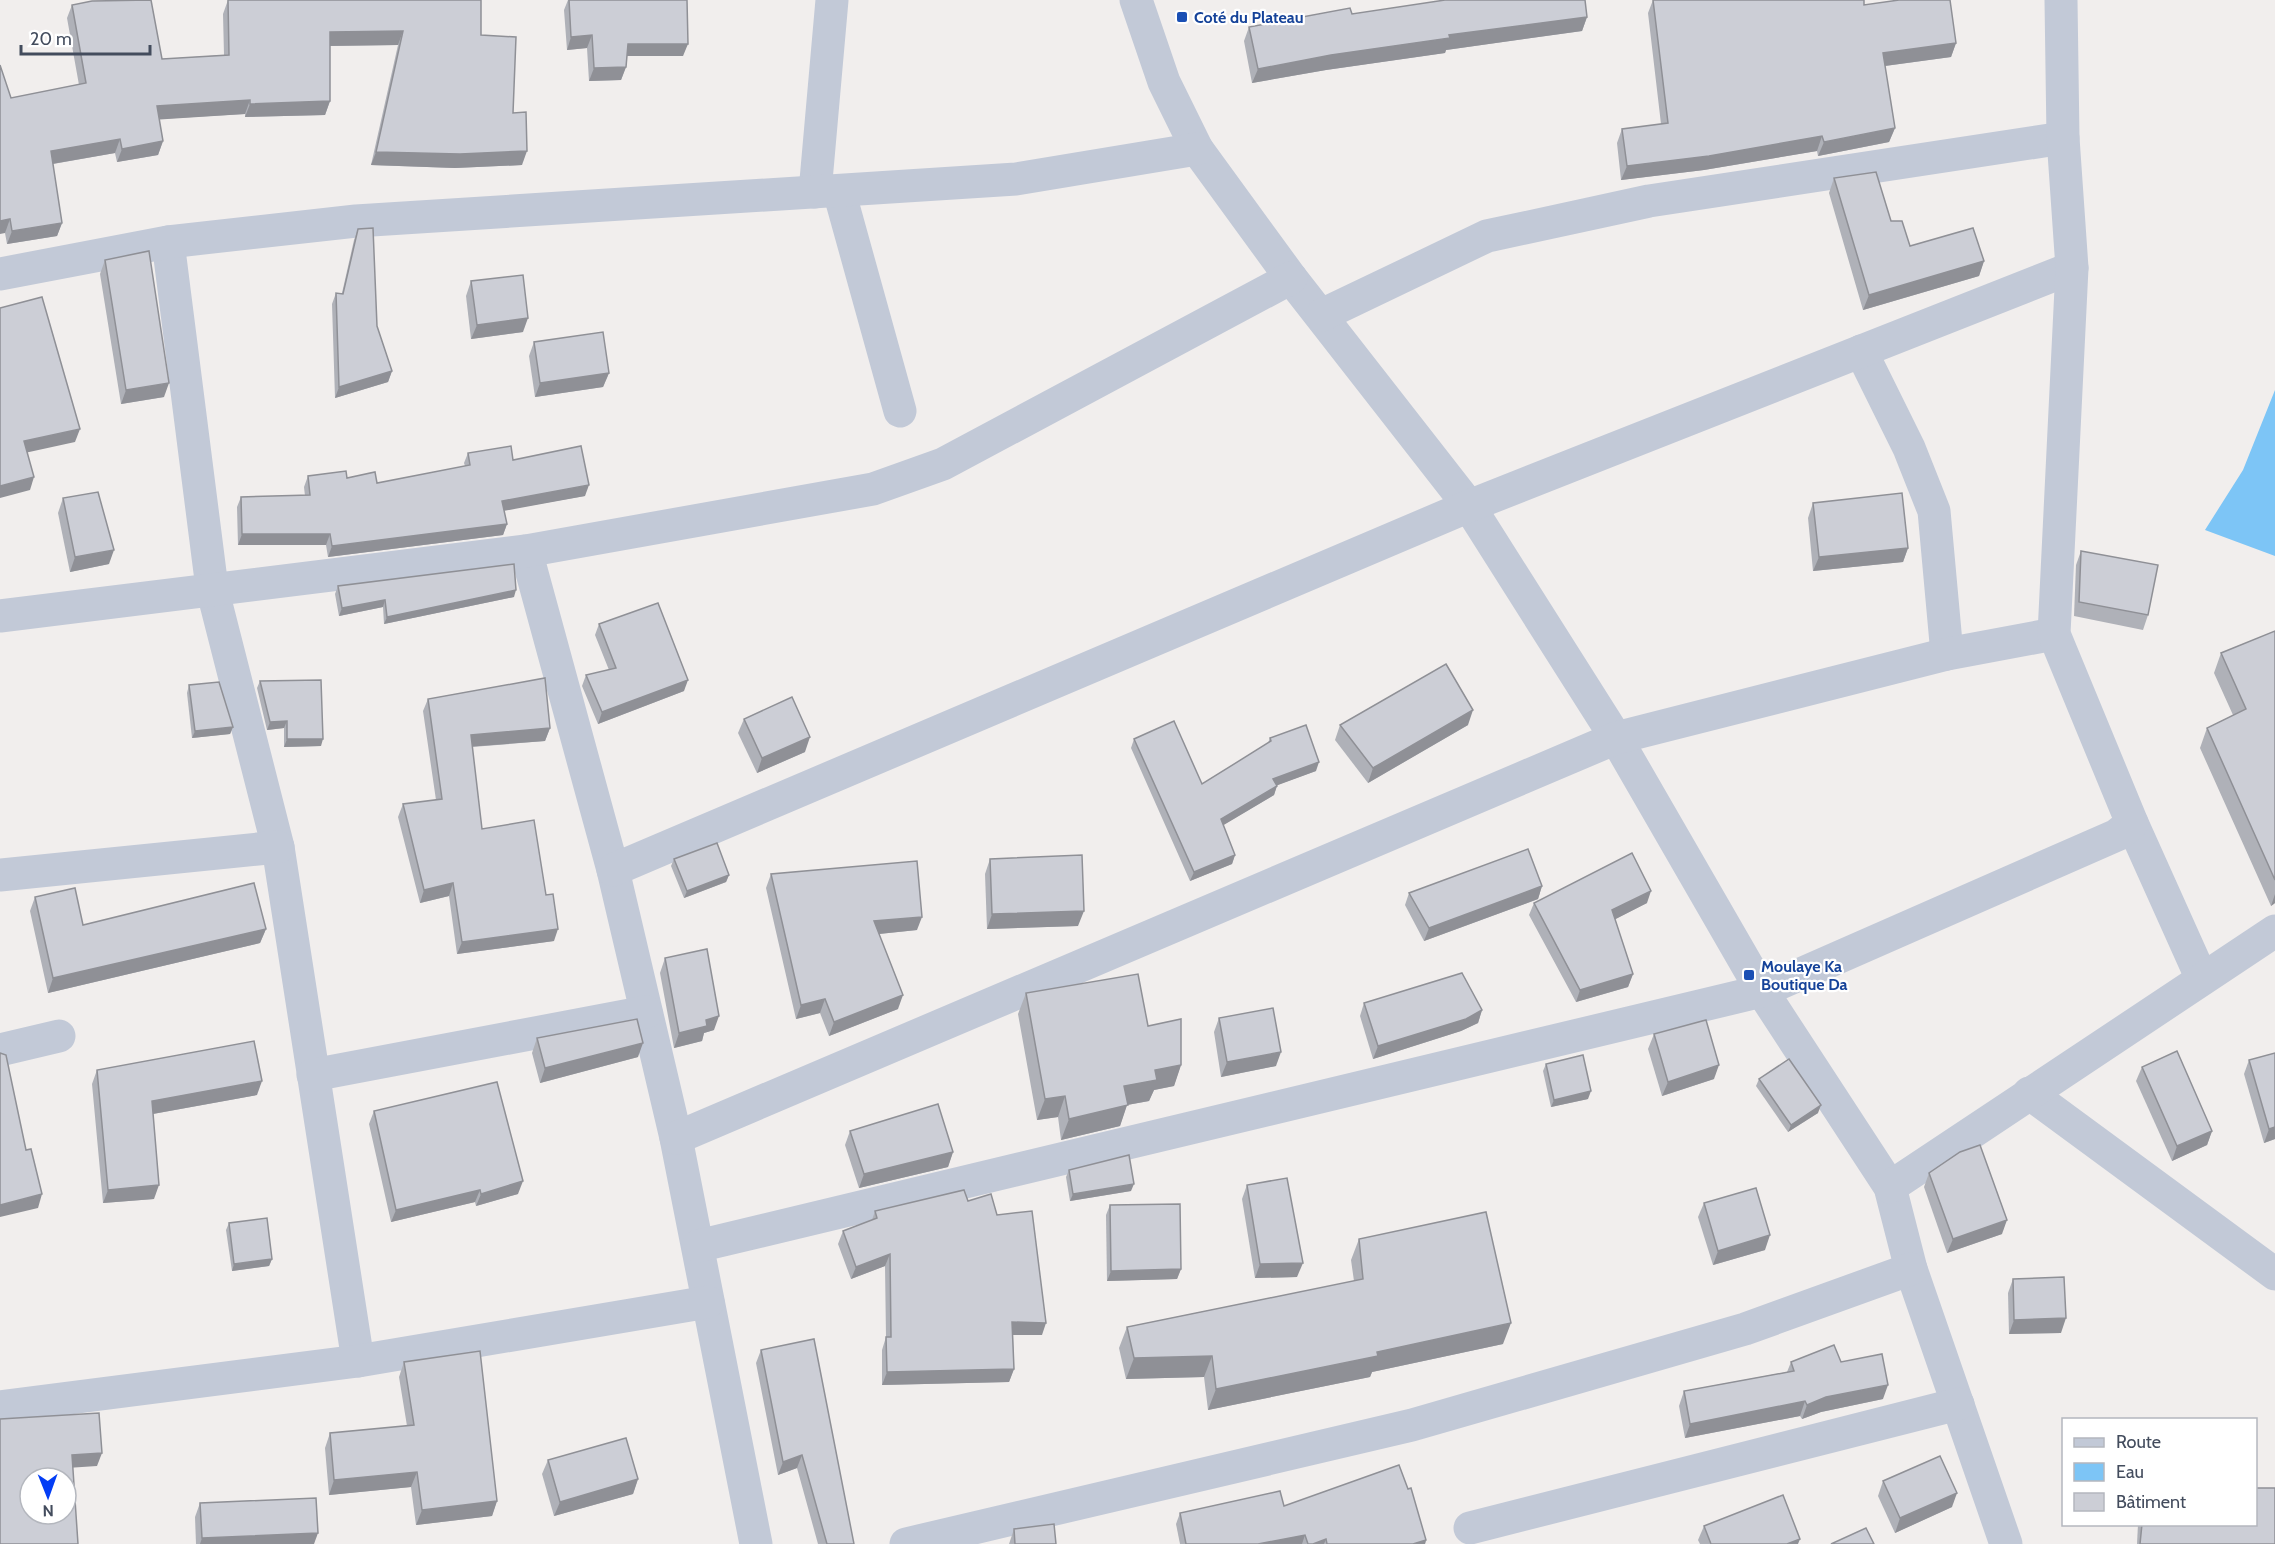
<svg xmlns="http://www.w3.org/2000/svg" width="2275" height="1544" viewBox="0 0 2275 1544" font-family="Cabin,sans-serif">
  <rect width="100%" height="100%" fill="#f1eeed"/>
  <path fill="#7dc5f6" d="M2275,390V556L2205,530L2243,470Z"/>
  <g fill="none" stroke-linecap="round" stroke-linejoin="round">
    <g stroke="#c2c9d7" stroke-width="33">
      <path d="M1136,0L1164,82L1197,149L1291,278L1469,506L1616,738L1762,991L1890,1187L1911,1269L2006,1544"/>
      <path d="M839,191L900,411"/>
      <path d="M815,192L832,0"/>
      <path d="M168,242L212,588L278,847L358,1361"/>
      <path d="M0,274L168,242L356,221L1016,179L1197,149"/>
      <path d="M1322,315L1487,236L1649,201L2063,138"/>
      <path d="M1861,351L1909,448L1934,511L1947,654"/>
      <path d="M526,551L613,870L676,1138L756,1544"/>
      <path d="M0,616L526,551L873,489L943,464L1291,278"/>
      <path d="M2132,823L2202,979"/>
      <path d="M613,870L1469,506L2072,268"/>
      <path d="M0,875L278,847"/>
      <path d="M0,1050L59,1036"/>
      <path d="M313,1075L646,1012"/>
      <path d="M2029,1093L2275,1274"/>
      <path d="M676,1138L1616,738L1947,654L2054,634"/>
      <path d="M1890,1187L2275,931"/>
      <path d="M698,1246L1762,991L2117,835L2132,823L2054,634L2072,268L2063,138L2061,0"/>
      <path d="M0,1407L358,1361L708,1302"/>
      <path d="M1470,1528L1958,1404"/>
      <path d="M906,1544L1412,1425L1745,1329L1911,1269"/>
    </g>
  </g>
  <g fill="#afb1b8">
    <path d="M228,0L481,35L513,113L522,165L455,168L371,165L398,45L330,46V101L325,115L245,117V114L159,119L163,141L158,155L117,162L115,153L53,164L62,223L57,236L7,244L5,233L11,98L79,85L67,18L72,5L162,59L224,55L223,14Z"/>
    <path d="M568,0H687L683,56H627L626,67L621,80L589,81L587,48L567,50L564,10Z"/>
    <path d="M1653,0H1864V5L1956,43L1951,57L1885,66L1895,128L1889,142L1818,156L1817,151L1704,170L1621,180L1617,143L1622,129L1661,124L1648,13Z"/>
    <path d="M1352,14L1587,17L1582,31L1446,50L1445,53L1326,70L1252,83L1244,41L1249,27Z"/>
    <path d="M1834,178L1891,221L1910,246L1984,261L1979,276L1863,310L1829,193Z"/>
    <path d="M358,229L377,326L392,371L388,382L335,398L332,304L336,293H342L354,240Z"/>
    <path d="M105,260L164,397L121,404L100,274Z"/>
    <path d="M471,281L523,332L471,339L466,296Z"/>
    <path d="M534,342L609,373L603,387L535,397L529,356Z"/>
    <path d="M468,453L513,460L585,496L504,510L507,524L503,535L328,557L326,545H238L237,507L241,497L305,496L304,487L308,476L347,478L377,483L465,466L464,463Z"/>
    <path d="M63,498L109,564L70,572L58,513Z"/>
    <path d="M1813,503L1908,548L1903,562L1813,571L1808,518Z"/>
    <path d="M2081,551L2148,615L2143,630L2074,616L2076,565Z"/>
    <path d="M338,586L514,597L384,624L383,607L339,616L335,594Z"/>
    <path d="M599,624L684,691L598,724L582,686L586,675L609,670L595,635Z"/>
    <path d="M2275,631V903L2271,906L2200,748L2207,728L2233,715L2214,673L2221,653Z"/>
    <path d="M260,681L321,746L284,747V728L267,730L257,688Z"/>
    <path d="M189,685L233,727L230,734L192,738L187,693Z"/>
    <path d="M428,699L550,728L545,741L472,747L482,829L554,941L457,954L449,896L420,903L398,817L403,804L436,800L423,711Z"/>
    <path d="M744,719L805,752L757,773L738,733Z"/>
    <path d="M1340,725H1468L1368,783L1335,740Z"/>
    <path d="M1270,738L1316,771L1277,785L1274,795L1223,825L1235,855L1232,864L1190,881L1131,748L1134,739L1202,784L1268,743Z"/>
    <path d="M674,859L729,875L726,882L684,898L671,866Z"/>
    <path d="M990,859L1078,926L987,929L985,874Z"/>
    <path d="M771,874L917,930L879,934L898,1009L829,1036L820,1013L796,1019L766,888Z"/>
    <path d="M1542,886L1538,899L1424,941L1405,905L1409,893Z"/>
    <path d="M35,897L83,925L266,929L260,943L48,993L30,911Z"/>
    <path d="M1534,903H1647L1615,919L1633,974L1628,987L1576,1002L1529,915Z"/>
    <path d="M665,958L714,1030L704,1033L702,1041L674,1048L660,973Z"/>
    <path d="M1026,993L1148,1026L1181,1065L1174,1086L1154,1090L1149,1101L1127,1105L1120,1126L1061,1140L1058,1117L1037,1120L1018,1014Z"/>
    <path d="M1364,1003L1482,1010L1478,1023L1461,1031L1373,1059L1360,1016Z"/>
    <path d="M1219,1018L1276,1066L1221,1077L1214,1032Z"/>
    <path d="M1654,1034L1714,1079L1662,1096L1648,1049Z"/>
    <path d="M537,1038L638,1057L540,1083L532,1053Z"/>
    <path d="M2275,1053V1139L2264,1143L2244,1074L2249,1060Z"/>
    <path d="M1546,1064L1588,1099L1551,1107L1543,1071Z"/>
    <path d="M2142,1067L2212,1131L2207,1145L2172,1161L2136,1081Z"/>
    <path d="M97,1070L257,1095L153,1114L154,1199L103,1203L92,1084Z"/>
    <path d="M1759,1079L1818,1113L1788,1132L1756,1086Z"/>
    <path d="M374,1111L518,1194L476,1206L475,1202L391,1222L369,1124Z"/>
    <path d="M850,1131L953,1152L948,1167L859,1188L845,1145Z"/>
    <path d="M1069,1170L1131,1191L1070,1201L1066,1177Z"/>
    <path d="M1929,1173L2002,1234L1947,1253L1924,1187Z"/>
    <path d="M1247,1185L1297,1277L1255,1278L1242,1199Z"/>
    <path d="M968,1201L997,1215L1042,1335H1013L1014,1369L1009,1382L882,1385V1350L886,1337L885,1266L851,1279L838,1244L843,1231L872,1220L875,1211Z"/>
    <path d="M1704,1203L1765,1250L1713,1265L1698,1217Z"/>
    <path d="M1110,1205L1181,1269L1177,1279L1107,1281L1106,1215Z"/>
    <path d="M229,1223L272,1259L269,1266L232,1271L226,1230Z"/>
    <path d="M1359,1239L1503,1344L1372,1372L1370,1377L1208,1410L1204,1377L1126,1379L1119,1348L1127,1327L1354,1281L1351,1260Z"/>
    <path d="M2013,1279L2061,1333L2009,1334L2008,1293Z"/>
    <path d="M761,1350L854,1544H818L797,1468L778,1475L756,1363Z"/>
    <path d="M404,1362L497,1501L492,1516L416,1525L411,1487L329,1495L325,1448L330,1433L407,1426L399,1377Z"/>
    <path d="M1791,1362H1841L1883,1399L1821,1412L1802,1419L1800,1416L1685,1438L1679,1406L1684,1391L1787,1372Z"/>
    <path d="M548,1460L638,1479L633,1494L554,1516L542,1474Z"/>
    <path d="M1883,1481L1952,1507L1895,1533L1878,1496Z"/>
    <path d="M200,1503L314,1544H196L195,1517Z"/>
    <path d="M1284,1506L1426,1540L1425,1544H1180L1176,1524L1180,1513Z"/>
    <path d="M2138,1524H2256L2275,1544H2137Z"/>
    <path d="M1704,1526L1798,1544H1700L1698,1540Z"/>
    <path d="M1014,1529L1056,1544H1009Z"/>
  </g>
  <g fill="#8f9096">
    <path d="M1587,17L1582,31L1446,50L1445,53L1326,70L1252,83L1258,69L1331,55L1449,35Z"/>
    <path d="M403,31L398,45L325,46L330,32Z"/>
    <path d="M592,35L587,48L567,50L571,37Z"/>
    <path d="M1956,43L1951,57L1877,67L1883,53Z"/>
    <path d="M628,44H688L683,56H623Z"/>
    <path d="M626,67L621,80L589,81L594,68Z"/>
    <path d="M250,100L245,114L152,120L157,106Z"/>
    <path d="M330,101L325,115L245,117L250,104Z"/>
    <path d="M1895,128L1889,142L1818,156L1824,142Z"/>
    <path d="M1822,136L1817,151L1704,170L1621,180L1627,166Z"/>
    <path d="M120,139L115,153L46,165L51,151Z"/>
    <path d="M163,141L158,155L117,162L122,149Z"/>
    <path d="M527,151L522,165L455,168L371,165L376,152Z"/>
    <path d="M10,219L5,233L0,234V221Z"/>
    <path d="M62,223L57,236L7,244L12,231Z"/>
    <path d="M1984,261L1979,276L1863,310L1869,295Z"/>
    <path d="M528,318L523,332L471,339L477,325Z"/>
    <path d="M392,371L388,382L335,398L339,387Z"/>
    <path d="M609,373L603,387L535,397L540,383Z"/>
    <path d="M169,383L164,397L121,404L126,390Z"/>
    <path d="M80,429L75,442L20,454L24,441Z"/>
    <path d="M34,477L30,490L0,498V486Z"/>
    <path d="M589,485L585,496L498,512L502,501Z"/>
    <path d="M507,524L503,535L328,557L332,546Z"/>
    <path d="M242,534H330L326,545H238Z"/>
    <path d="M1908,548L1903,562L1813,571L1819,557Z"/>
    <path d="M114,550L109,564L70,572L75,557Z"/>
    <path d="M516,590L514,597L384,624L387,617Z"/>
    <path d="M385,600L383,607L339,616L342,608Z"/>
    <path d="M688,680L684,691L598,724L602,712Z"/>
    <path d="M1473,710L1468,725L1368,783L1373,768Z"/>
    <path d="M287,721L284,728L267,730L270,722Z"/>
    <path d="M233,727L230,734L192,738L195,731Z"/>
    <path d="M550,728L545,741L466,747L471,735Z"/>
    <path d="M810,737L805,752L757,773L762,758Z"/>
    <path d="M287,739H323L321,746L284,747Z"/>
    <path d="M1319,762L1316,771L1270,788L1273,779Z"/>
    <path d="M1277,786L1274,795L1217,829L1221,819Z"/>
    <path d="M1235,855L1232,864L1190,881L1194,872Z"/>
    <path d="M729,875L726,882L684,898L687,891Z"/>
    <path d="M453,883L449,896L420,903L424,890Z"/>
    <path d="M1542,886L1538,899L1424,941L1429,928Z"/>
    <path d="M1651,891L1647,903L1608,923L1612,910Z"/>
    <path d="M2275,894V903L2271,906Z"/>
    <path d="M1084,911L1078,926L987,929L992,914Z"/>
    <path d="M922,917L917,930L869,935L874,921Z"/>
    <path d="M266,929L260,943L48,993L53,978Z"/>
    <path d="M558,929L554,941L457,954L462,942Z"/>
    <path d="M1633,974L1628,987L1576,1002L1580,990Z"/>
    <path d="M903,995L898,1009L829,1036L834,1022Z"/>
    <path d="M825,999L820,1013L796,1019L801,1005Z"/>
    <path d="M1482,1010L1478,1023L1461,1031L1373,1059L1378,1046Z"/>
    <path d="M719,1016L714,1030L704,1033L702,1041L674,1048L679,1033L706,1020Z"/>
    <path d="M643,1043L638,1057L540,1083L545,1068Z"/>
    <path d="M1281,1052L1276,1066L1221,1077L1227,1062Z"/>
    <path d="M1181,1065L1174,1086L1154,1090L1149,1101L1127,1105L1120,1126L1061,1140L1069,1119L1124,1086L1155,1070Z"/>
    <path d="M1719,1065L1714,1079L1662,1096L1668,1082Z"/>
    <path d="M262,1081L257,1095L147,1115L152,1101Z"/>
    <path d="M1591,1091L1588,1099L1551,1107L1554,1100Z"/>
    <path d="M1065,1096L1058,1117L1037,1120L1045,1099Z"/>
    <path d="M1821,1105L1818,1113L1788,1132L1791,1125Z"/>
    <path d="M2275,1127V1139L2264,1143L2269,1129Z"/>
    <path d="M2212,1131L2207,1145L2172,1161L2177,1146Z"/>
    <path d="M953,1152L948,1167L859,1188L864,1174Z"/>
    <path d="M523,1181L518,1194L476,1206L481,1194Z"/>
    <path d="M1134,1184L1131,1191L1070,1201L1073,1194Z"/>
    <path d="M159,1185L154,1199L103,1203L108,1190Z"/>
    <path d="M480,1190L475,1202L391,1222L396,1210Z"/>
    <path d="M42,1194L38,1208L0,1217V1205Z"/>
    <path d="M2007,1220L2002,1234L1947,1253L1953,1239Z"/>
    <path d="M1770,1235L1765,1250L1713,1265L1718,1251Z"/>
    <path d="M890,1254L885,1266L851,1279L856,1267Z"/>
    <path d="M272,1259L269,1266L232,1271L234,1264Z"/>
    <path d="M1303,1263L1297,1277L1255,1278L1260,1264Z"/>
    <path d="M1181,1269L1177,1279L1107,1281L1111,1271Z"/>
    <path d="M2066,1318L2061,1333L2009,1334L2014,1320Z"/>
    <path d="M1012,1322L1046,1323L1042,1335H1008Z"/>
    <path d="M1511,1323L1503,1344L1372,1372L1370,1377L1208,1410L1216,1389L1377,1352Z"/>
    <path d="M1212,1356L1204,1377L1126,1379L1134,1358Z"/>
    <path d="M1014,1369L1009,1382L882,1385L887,1372Z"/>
    <path d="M1888,1385L1883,1399L1821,1412L1802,1419L1807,1405L1826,1397Z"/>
    <path d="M1805,1401L1800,1416L1685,1438L1690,1424Z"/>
    <path d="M102,1453L97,1466L67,1468L72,1455Z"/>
    <path d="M802,1455L797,1468L778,1475L783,1462Z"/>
    <path d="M417,1472L411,1487L329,1495L334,1480Z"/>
    <path d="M638,1479L633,1494L554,1516L560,1502Z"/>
    <path d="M1957,1493L1952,1507L1895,1533L1900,1518Z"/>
    <path d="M497,1501L492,1516L416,1525L422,1510Z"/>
    <path d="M318,1533L314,1544H200L202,1538Z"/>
    <path d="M1305,1535L1302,1544H1258Z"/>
    <path d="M1326,1539L1324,1544H1313Z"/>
    <path d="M1800,1539L1798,1544H1787Z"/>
    <path d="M1426,1540L1425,1544H1413Z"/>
  </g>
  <g fill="#ccced6" stroke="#8f9096" stroke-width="1.5" fill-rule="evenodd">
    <path d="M151,0L162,59L229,55L228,0H481V35L516,37L513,113L526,112L527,151L460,154L376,152L403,31L330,32V101L250,104V100L157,106L163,141L122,149L120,139L51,151L62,223L12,231L10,219L0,221V65L11,98L86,83L72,5L92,1Z"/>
    <path d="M569,0H687L688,44H628L626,67L594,68L592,35L571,37Z"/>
    <path d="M1445,0H1585L1587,17L1449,35L1450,38L1331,55L1258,69L1249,27L1350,8L1352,14Z"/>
    <path d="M1653,0H1864V5L1899,0H1950L1956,43L1883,53L1895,128L1824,142L1822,136L1709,156L1627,166L1622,129L1668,123Z"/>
    <path d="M1876,172L1891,221H1902L1910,246L1973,228L1984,261L1869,295L1834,178Z"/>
    <path d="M373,228L377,326L392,371L339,387L336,293L343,294L358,229Z"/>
    <path d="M149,251L169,383L126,390L105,260Z"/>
    <path d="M523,275L528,318L477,325L471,281Z"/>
    <path d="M42,297L80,429L24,441L34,477L0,486V308Z"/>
    <path d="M603,332L609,373L540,383L534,342Z"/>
    <path d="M511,446L513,460L581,446L589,485L502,501L507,524L332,546L330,534H242L241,497L310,495L308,476L346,471L347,478L375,472L377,483L470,465L468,453Z"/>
    <path d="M98,492L114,550L75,557L63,498Z"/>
    <path d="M1902,493L1908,548L1819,557L1813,503Z"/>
    <path d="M2081,551L2158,565L2148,615L2079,602Z"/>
    <path d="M514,564L516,590L387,617L385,600L342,608L338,586Z"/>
    <path d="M658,603L688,680L602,712L586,675L616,668L599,624Z"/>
    <path d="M2275,631V880L2207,728L2246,709L2221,653Z"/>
    <path d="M1446,664L1473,710L1373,768L1340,725Z"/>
    <path d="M545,678L550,728L471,735L482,829L534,820L546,895L553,894L558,929L462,942L453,883L424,890L403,804L442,799L428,699Z"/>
    <path d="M321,680L323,739H287V721L270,722L260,681Z"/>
    <path d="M219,682L233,727L195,731L189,685Z"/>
    <path d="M792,697L810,737L762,758L744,719Z"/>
    <path d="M1174,721L1202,784L1271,741L1270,738L1306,725L1319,762L1273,779L1277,786L1221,819L1235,855L1194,872L1134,739Z"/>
    <path d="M717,843L729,875L687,891L674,859Z"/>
    <path d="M1528,849L1542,886L1429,928L1409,893Z"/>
    <path d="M1632,853L1651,891L1612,910L1633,974L1580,990L1534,903Z"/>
    <path d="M1082,855L1084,911L992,914L990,859Z"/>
    <path d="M917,861L922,917L874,921L903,995L834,1022L825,999L801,1005L771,874Z"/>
    <path d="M254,883L266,929L53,978L35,897L75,888L83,925Z"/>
    <path d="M707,949L719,1016L706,1020L707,1026L679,1033L665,958Z"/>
    <path d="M1462,973L1482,1010L1466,1019L1378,1046L1364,1003Z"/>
    <path d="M1138,974L1148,1026L1181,1019V1065L1155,1070L1157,1080L1124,1086L1128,1105L1069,1119L1065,1096L1045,1099L1026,993Z"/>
    <path d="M1273,1008L1281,1052L1227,1062L1219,1018Z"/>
    <path d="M637,1019L643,1043L545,1068L537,1038Z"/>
    <path d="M1706,1020L1719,1065L1668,1082L1654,1034Z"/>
    <path d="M254,1041L262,1081L152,1101L159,1185L108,1190L97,1070Z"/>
    <path d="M2177,1051L2212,1131L2177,1146L2142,1067Z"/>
    <path d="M0,1053L6,1055L26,1150L31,1149L42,1194L0,1205Z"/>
    <path d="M2275,1053V1127L2269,1129L2249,1060Z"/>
    <path d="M1583,1055L1591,1091L1554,1100L1546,1064Z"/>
    <path d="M1789,1059L1821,1105L1791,1125L1759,1079Z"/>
    <path d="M497,1082L523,1181L481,1194L480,1190L396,1210L374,1111Z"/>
    <path d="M938,1104L953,1152L864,1174L850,1131Z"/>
    <path d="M1980,1145L2007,1220L1953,1239L1929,1173L1960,1152Z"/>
    <path d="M1129,1155L1134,1184L1073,1194L1069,1170Z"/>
    <path d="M1287,1178L1303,1263L1260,1264L1247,1185Z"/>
    <path d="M1756,1188L1770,1235L1718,1251L1704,1203Z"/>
    <path d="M964,1190L968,1201L991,1194L997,1215L1032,1211L1046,1323L1012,1322L1014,1369L887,1372L886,1337H891L890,1254L856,1267L843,1231L877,1218L875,1211Z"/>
    <path d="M1180,1204L1181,1269L1111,1271L1110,1205Z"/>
    <path d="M1486,1212L1511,1323L1377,1352L1378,1356L1216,1389L1212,1356L1134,1358L1127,1327L1363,1279L1359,1239Z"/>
    <path d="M267,1218L272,1259L234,1264L229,1223Z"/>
    <path d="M2064,1277L2066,1318L2014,1320L2013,1279Z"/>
    <path d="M814,1339L854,1544H827L802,1455L783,1462L761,1350Z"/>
    <path d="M1834,1345L1841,1362L1882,1354L1888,1385L1826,1397L1807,1405L1805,1401L1690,1424L1684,1391L1794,1371L1791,1362Z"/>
    <path d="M480,1351L497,1501L422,1510L417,1472L334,1480L330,1433L414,1425L404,1362Z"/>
    <path d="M99,1413L102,1453L72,1455L78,1544H0V1419ZM30,1478H66V1514H30Z"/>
    <path d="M626,1438L638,1479L560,1502L548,1460Z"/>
    <path d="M1940,1456L1957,1493L1900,1518L1883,1481Z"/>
    <path d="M1399,1465L1408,1489L1411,1488L1426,1540L1413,1544H1327L1326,1539L1313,1544H1308L1305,1535L1258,1544H1186L1180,1513L1280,1491L1284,1506Z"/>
    <path d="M2256,1488H2275V1544H2140L2142,1524H2256Z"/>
    <path d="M1783,1495L1800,1539L1787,1544H1711L1704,1526Z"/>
    <path d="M316,1498L318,1533L202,1538L200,1503Z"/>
    <path d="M1054,1524L1056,1544H1015L1014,1529Z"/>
    <path d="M1866,1528L1874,1544H1831Z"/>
  </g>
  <g fill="#1a4fb4" stroke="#fff" stroke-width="2">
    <rect x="1176" y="11" width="12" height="12" rx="3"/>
    <rect x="1743" y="969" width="12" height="12" rx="3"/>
  </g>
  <g text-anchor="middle" stroke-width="4.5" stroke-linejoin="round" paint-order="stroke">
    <g font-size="16" font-weight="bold" fill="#164399" stroke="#fff" text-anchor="start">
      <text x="1194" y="23">Coté du Plateau</text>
      <text x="1761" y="972">Moulaye Ka<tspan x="1761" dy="18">Boutique Da</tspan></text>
    </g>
  </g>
  <rect x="2062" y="1418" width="195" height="108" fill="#ffffff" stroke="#b4b7be" stroke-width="1.5"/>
  <rect x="2074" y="1438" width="30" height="9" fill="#c2c9d7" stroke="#b4b7be" stroke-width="1.5"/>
  <text x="2116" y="1448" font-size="18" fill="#434c5d">Route</text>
  <rect x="2074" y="1463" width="30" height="18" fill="#7dc5f6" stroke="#b4b7be" stroke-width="1.5"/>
  <text x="2116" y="1478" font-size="18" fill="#434c5d">Eau</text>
  <rect x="2074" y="1493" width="30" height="18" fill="#ccced6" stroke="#b4b7be" stroke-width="1.5"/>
  <text x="2116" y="1508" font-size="18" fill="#434c5d">Bâtiment</text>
  <g transform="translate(48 1496) rotate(179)"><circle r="28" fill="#ffffff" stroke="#b4b7be" stroke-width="1.5"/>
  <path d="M0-4.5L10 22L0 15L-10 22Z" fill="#033df5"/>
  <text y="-9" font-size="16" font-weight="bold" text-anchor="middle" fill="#434c5d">N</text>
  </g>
  <path d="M21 45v9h129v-9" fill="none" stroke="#434c5d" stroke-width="3"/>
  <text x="30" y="45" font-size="18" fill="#434c5d" stroke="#ffffff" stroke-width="4.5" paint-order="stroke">20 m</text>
</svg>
